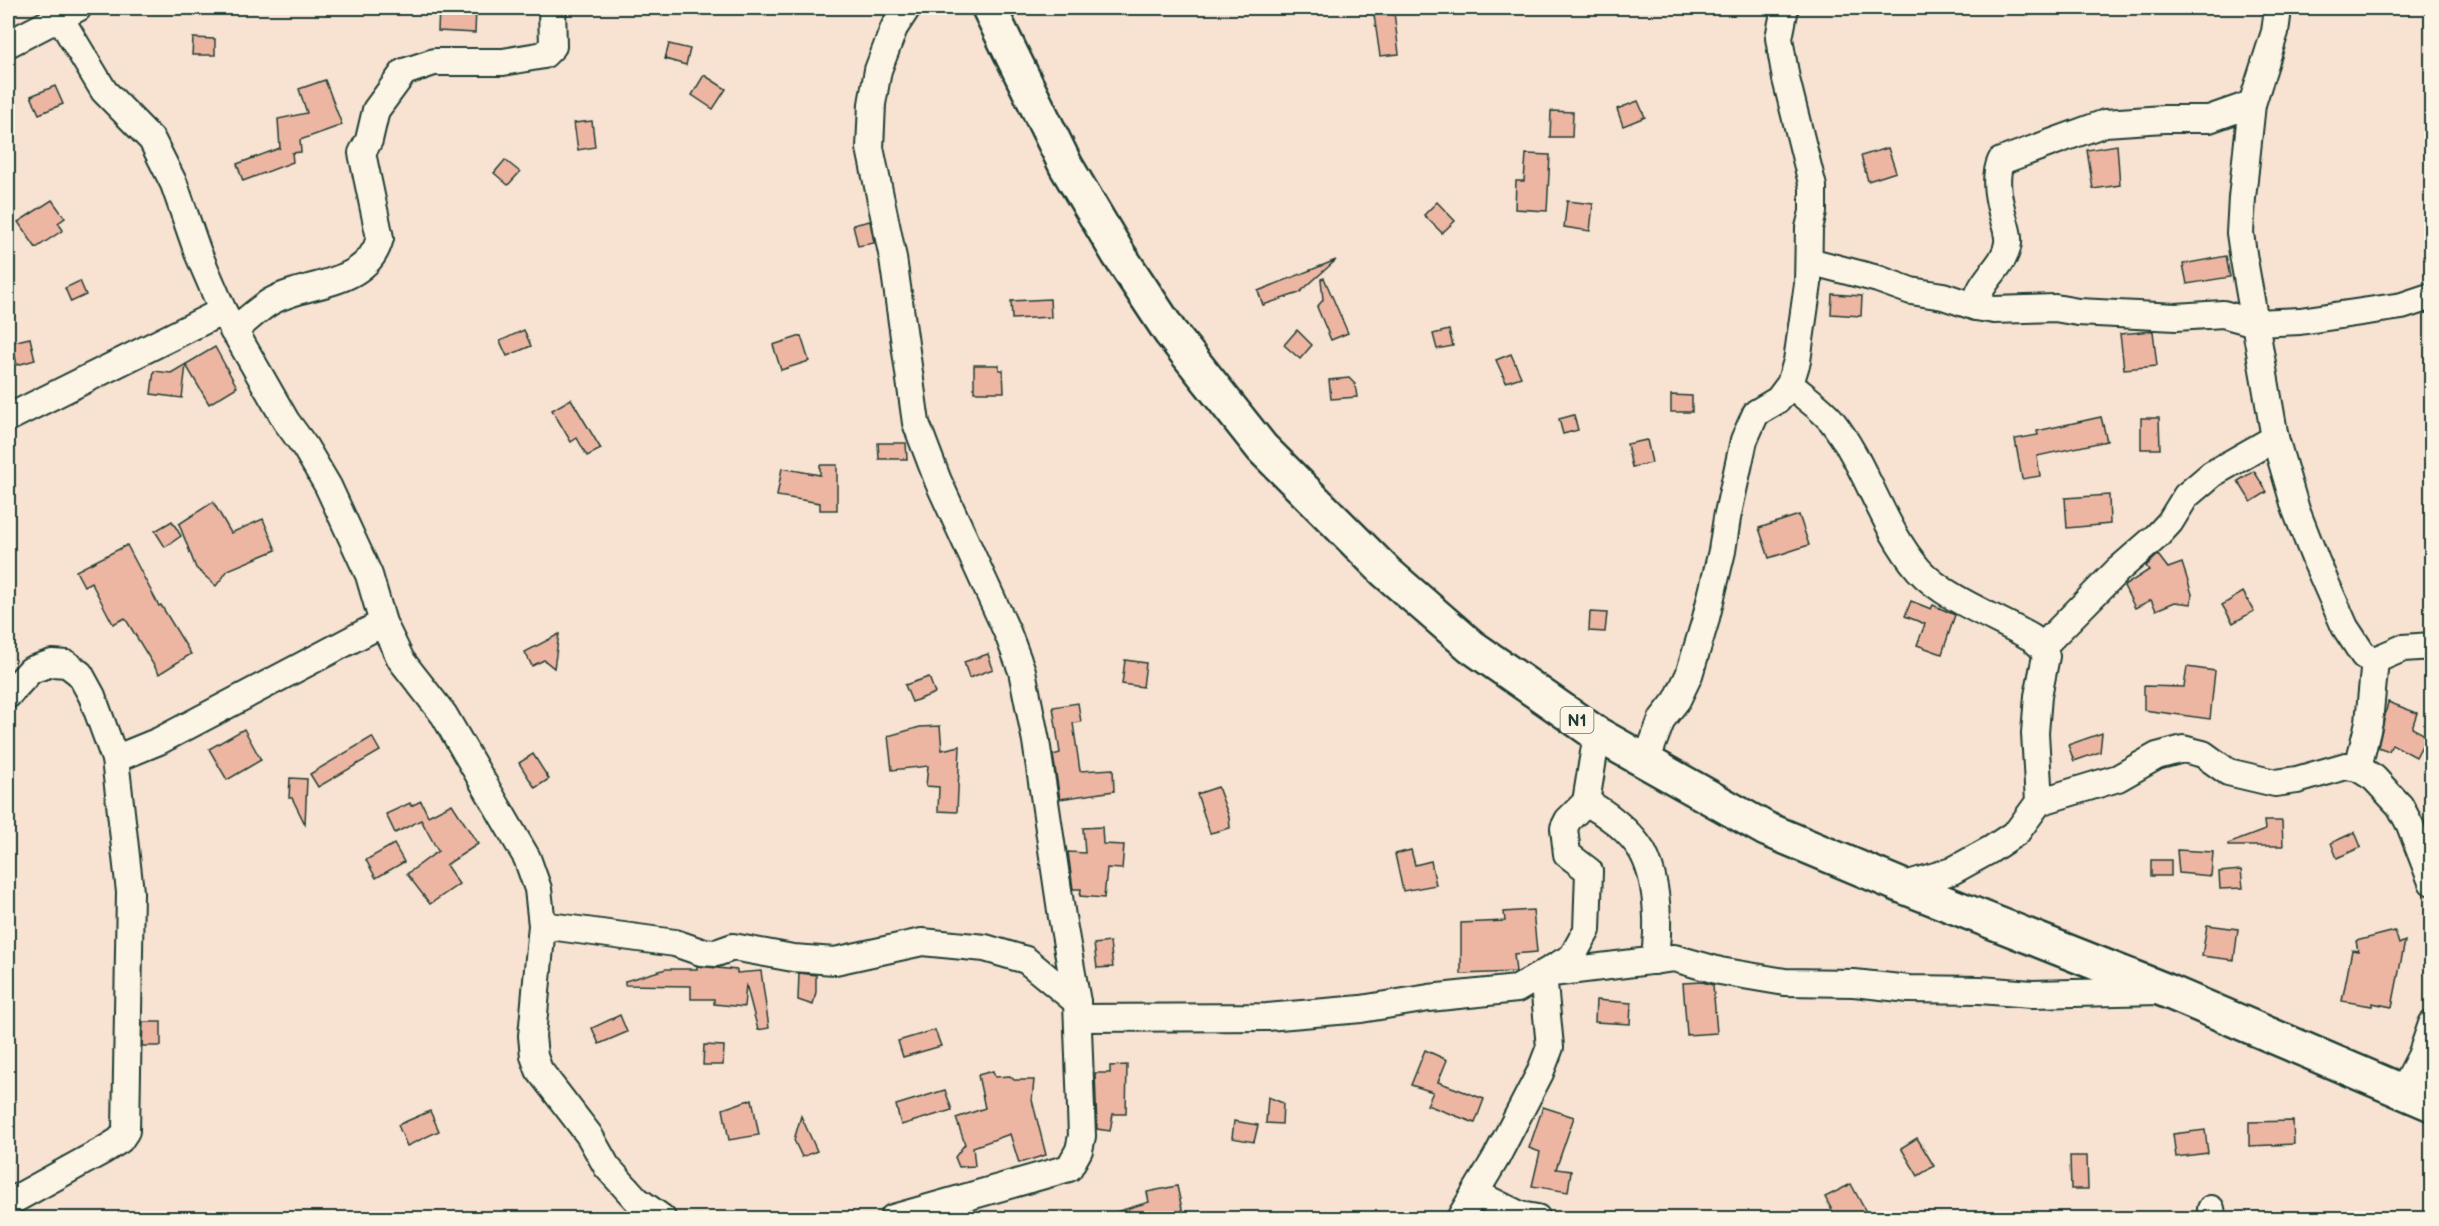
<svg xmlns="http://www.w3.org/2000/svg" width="2439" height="1226" viewBox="0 0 2439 1226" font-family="'Balsamiq Sans',sans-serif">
  <rect width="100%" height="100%" fill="#f8e2d1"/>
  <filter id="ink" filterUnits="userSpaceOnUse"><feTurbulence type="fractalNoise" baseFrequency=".0167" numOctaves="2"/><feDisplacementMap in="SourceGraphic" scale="12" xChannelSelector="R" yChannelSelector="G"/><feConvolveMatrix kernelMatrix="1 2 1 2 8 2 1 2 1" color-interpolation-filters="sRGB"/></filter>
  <g filter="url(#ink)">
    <g fill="#edb6a2" stroke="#1f3d34" stroke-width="1.5">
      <path d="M439,8H476L475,33L438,31Z"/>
      <path d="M1394,12L1399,54L1380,56L1374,15Z"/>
      <path d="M193,38L215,39V55H192Z"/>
      <path d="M669,44L690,49L686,65L665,59Z"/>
      <path d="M704,75L726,89L713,109L692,95Z"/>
      <path d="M325,80L342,125L300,140L301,152L292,153L293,162L243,181L237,164L280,148L278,119L307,113L299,89Z"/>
      <path d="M55,86L63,104L39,114L31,96Z"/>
      <path d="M1638,101L1645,117L1623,126L1617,109Z"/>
      <path d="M1551,111L1573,112L1572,137H1550Z"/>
      <path d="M592,121L595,147L578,150L574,123Z"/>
      <path d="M2117,145L2120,185L2093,189L2087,150Z"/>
      <path d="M1888,148L1896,172L1868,181L1861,156Z"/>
      <path d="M1526,154L1550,155L1547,211L1515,209L1516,181H1524Z"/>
      <path d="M505,160L520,172L508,185L494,173Z"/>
      <path d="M52,200L65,218L58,223L63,230L36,248L18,222Z"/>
      <path d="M1567,201L1593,204L1590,231L1564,227Z"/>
      <path d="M1437,202L1455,221L1442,233L1424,215Z"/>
      <path d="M870,221L874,243L858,246L853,225Z"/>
      <path d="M2226,256L2230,277L2187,284L2183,264Z"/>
      <path d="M1336,260L1299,293L1263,305L1258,291Z"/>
      <path d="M1324,278L1348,333L1331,340L1317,307L1323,300L1321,279Z"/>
      <path d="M80,281L86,295L71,302L65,288Z"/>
      <path d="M1832,294L1862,296L1861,316L1831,314Z"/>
      <path d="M1050,299L1051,317L1012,319L1011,301Z"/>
      <path d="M524,330L531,346L507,356L500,341Z"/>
      <path d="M1297,330L1312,345L1300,359L1284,345Z"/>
      <path d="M1449,330L1453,346L1437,349L1433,334Z"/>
      <path d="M2153,331L2157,366L2124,369L2120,334Z"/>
      <path d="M801,336L809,361L781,370L773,345Z"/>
      <path d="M30,338L35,360L17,365L12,342Z"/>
      <path d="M215,347L237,387L209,404L186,365L182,398L151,394L154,371L171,373Z"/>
      <path d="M1511,354L1521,377L1506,382L1496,360Z"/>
      <path d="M974,365H999V370H1003L1004,392H974Z"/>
      <path d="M1349,378L1355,384L1357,397L1331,399L1329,380Z"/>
      <path d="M1671,395L1692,396V412H1671Z"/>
      <path d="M571,399L601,449L587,456L577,438L571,442L552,410Z"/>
      <path d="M1574,415L1578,430L1563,434L1559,419Z"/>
      <path d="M2101,417L2107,441L2037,456L2040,476L2022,479L2015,439L2038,435L2037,431Z"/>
      <path d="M2141,418H2159L2160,449H2141Z"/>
      <path d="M1647,440L1652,463L1632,467L1627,444Z"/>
      <path d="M878,443H906L907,459H879Z"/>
      <path d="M820,465H837V510H820V503L777,496L782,468L820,475Z"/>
      <path d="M2254,471L2267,492L2251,502L2238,481Z"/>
      <path d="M2109,495L2110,524L2067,528L2065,498Z"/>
      <path d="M213,502L231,533L263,519L276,550L228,570L216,586L196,568L179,524Z"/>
      <path d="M1799,515L1809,545L1769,558L1759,528Z"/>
      <path d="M172,521L181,536L165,547L155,531Z"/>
      <path d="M127,545L159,606L161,605L191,654L159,674L125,618L113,624L91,582L84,586L76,571Z"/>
      <path d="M2158,555L2168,568L2182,563L2192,594L2191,604L2175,602L2156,610L2151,600L2135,608L2124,586L2149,570L2146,566Z"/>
      <path d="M2243,592L2254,611L2233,623L2222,605Z"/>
      <path d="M1911,601L1931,609L1933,605L1955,615L1942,654L1917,645L1925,624L1905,616Z"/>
      <path d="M1590,612L1607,613L1605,632L1589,631Z"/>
      <path d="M559,634L554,668L544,660L532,666L525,652Z"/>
      <path d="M988,654L993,669L969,678L964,662Z"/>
      <path d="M1125,660L1146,663L1143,687L1122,684Z"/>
      <path d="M2187,667L2215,671L2210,719L2144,710V686L2184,687Z"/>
      <path d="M929,677L935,693L912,702L905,685Z"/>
      <path d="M2388,702L2417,713L2412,728L2427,736L2416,757L2392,744L2389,751L2378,747Z"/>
      <path d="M1078,703L1081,722L1073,723L1080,771L1113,769L1114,791L1060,799L1053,755L1060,753L1053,707Z"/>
      <path d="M940,726L942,750L960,746L957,812L938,811L939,787L926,786L928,766L892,770L888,736L920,727Z"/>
      <path d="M244,729L261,760L227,780L209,749Z"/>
      <path d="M2102,733L2100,752L2074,761L2068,745Z"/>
      <path d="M372,737L380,751L318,787L310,774Z"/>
      <path d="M533,754L549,779L535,788L519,763Z"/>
      <path d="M290,778L307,779L305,824L292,798H289Z"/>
      <path d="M1218,787L1229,817L1230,828L1210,833L1197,794Z"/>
      <path d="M421,801L428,816L452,804L478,844L446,865L459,884L430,904L407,874L438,851L421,820L395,833L386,814L410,803L411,806Z"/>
      <path d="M2264,821H2282L2283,846H2228V844L2265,830Z"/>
      <path d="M1102,827L1103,844L1124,845L1122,869L1107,868L1104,898L1080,896L1081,889H1073L1068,852L1085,853L1083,828Z"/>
      <path d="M2355,832L2361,847L2337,858L2331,843Z"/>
      <path d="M394,844L404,862L376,878L366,860Z"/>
      <path d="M1411,850L1415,865L1431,861L1436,885L1403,891L1395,854Z"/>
      <path d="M2177,850L2213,852L2211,876L2179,873Z"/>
      <rect x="2151" y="860" width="20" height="16"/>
      <path d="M2241,870L2243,888L2220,889L2219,872Z"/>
      <path d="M1533,910L1537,952L1514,954L1516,972L1461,974V923L1505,921L1504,912Z"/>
      <path d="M2207,925L2238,929L2234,960L2202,956Z"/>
      <path d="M2395,931L2399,944L2405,941L2392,1007L2372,1003V1006L2342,1001L2352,950L2358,951L2356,941Z"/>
      <path d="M1110,942L1113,967L1097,968L1094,944Z"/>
      <path d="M697,966L737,970V973L761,971L769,1028L758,1030L746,984L744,1007L714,1004V999H691V986L625,985V981L666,969H697Z"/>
      <path d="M799,973L816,975V992L813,1005L798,1000Z"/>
      <path d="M1702,982L1713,985L1717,1033L1687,1035L1683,983Z"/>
      <path d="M1596,1000L1631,1003L1630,1024L1595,1022Z"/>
      <path d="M620,1015L627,1032L599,1044L592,1028Z"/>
      <path d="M143,1022H161V1046H142Z"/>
      <path d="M935,1030L941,1046L903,1057L898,1041Z"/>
      <path d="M704,1045L724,1046L723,1065H703Z"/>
      <path d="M1425,1050L1447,1060L1438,1082L1484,1099L1475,1123L1427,1105L1433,1092L1411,1085Z"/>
      <path d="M1127,1065L1126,1114H1113L1110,1131L1097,1129L1095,1073H1110V1066Z"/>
      <path d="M993,1071L995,1077L1010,1076L1014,1080H1034L1032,1100L1046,1155L1019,1163L1010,1134L973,1147L975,1166L959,1167L955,1157L965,1144L956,1118L985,1108L978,1075Z"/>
      <path d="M945,1090L952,1110L901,1125L896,1105Z"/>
      <path d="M1268,1097L1283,1103L1282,1124L1266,1123Z"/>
      <path d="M752,1099L759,1135L729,1140L723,1109Z"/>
      <path d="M1543,1107L1574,1117L1556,1169L1571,1171L1568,1192L1532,1186L1540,1152L1529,1148Z"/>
      <path d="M430,1111L439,1131L407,1146L398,1125Z"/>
      <path d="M801,1116L817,1151L802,1157L794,1140Z"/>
      <path d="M1234,1121L1258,1125L1254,1142L1232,1138Z"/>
      <path d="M2293,1121L2294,1144L2249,1146V1122Z"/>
      <path d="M2205,1130L2208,1153L2176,1157L2173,1134Z"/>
      <path d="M1917,1138L1934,1166L1918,1176L1901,1148Z"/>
      <path d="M2070,1156H2087L2088,1189H2071Z"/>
      <path d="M1851,1184L1866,1212L1854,1218H1836L1825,1197Z"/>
      <path d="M1177,1186L1184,1218H1109V1214L1149,1202L1147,1192Z"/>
    </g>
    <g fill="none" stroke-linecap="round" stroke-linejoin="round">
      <g stroke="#1f3d34" stroke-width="30">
        <g id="minor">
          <path d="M54,8L104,91L152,140L174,184L198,253L223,311L286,421L305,447L328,486L369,575L383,623L401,660L444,715L527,858L538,889L542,925L532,1036L534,1056L539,1070L589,1135L607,1167L637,1200L662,1218"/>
          <path d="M2276,8L2277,17L2275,32L2252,104L2242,198L2240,233L2243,254L2275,438L2296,510L2316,561L2345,627L2364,656L2375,660L2403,648L2432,646"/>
          <path d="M8,44L78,8"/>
          <path d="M1809,261L1878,279L1911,291L1943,296L1976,307L1994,310L2055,308L2078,312L2176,317L2223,314L2255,323L2300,321L2402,306L2432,296"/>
          <path d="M1976,307C1977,280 2005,268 2008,243C2009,235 2006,228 2004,220C1999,202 1993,179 2001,161L2105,123L2164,119H2209L2252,104"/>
          <path d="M233,331C245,322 257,310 270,302C306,281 367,288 380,238L362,153L369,140L376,110L404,72L434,62H503L544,55L553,46L552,8"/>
          <path d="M1790,384C1803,396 1820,407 1831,420C1867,465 1881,526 1919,570C1945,599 1998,618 2032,638L2042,647L2046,656L2038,696L2035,733L2039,802L2017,832L1990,850L1952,871L1902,886"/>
          <path d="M8,418L223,311"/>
          <path d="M2042,647L2118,570L2157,536L2170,522L2186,496L2212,474L2275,438"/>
          <path d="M8,695L31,670L52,663L67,664L80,674L92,696L115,759L130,892L126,1131L120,1140L104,1150L8,1203"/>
          <path d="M115,759L159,741L383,623"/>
          <path d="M1646,761L1662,719L1677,700L1689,675L1705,622L1722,551L1727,518L1744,440L1756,413L1778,400L1790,384L1797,361L1808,284L1809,228L1813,212V187L1786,79L1779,38L1785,8"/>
          <path d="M2358,768L2369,722L2375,660"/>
          <path d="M1586,802C1606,813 1630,831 1642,851C1658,879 1660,929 1654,961"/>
          <path d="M2039,802L2118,778L2157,756L2183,749L2203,754L2228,772L2275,783L2297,780L2346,766L2358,768L2374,778L2400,806L2410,825L2432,882"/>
          <path d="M542,925L675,943L701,952L716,953L733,947L793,958L835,961L922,942L985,948L1026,960L1077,1002"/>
          <path d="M1552,973L1674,958L1720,971L1785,982L1854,983L1909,989L1980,990L2032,994L2159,991"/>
          <path d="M1079,1018L1267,1017L1361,1009L1429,998L1517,989L1572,957L1587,930L1589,871L1567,854L1564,828L1568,820L1586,802L1597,734"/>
          <path d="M2402,1093L2421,1056L2432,1024"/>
          <path d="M1475,1193L1520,1215L1537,1218"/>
          <path d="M2211,1209L2213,1218"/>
          <path d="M893,1218L1069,1168L1079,1150L1082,1136L1077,1002L1062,917L1036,741L1022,671L1008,634L938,481L916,423L893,258L870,148L872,104L878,70L894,28L907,8"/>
          <path d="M1460,1218L1496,1158L1540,1073L1550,1047L1543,974"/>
        </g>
      </g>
      <g stroke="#1f3d34" stroke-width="38">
        <path id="trunk" d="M989,8L1066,166L1119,255L1170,332L1262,448L1386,572L1471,646L1597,734L1766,829L1902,886L2167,991L2432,1104"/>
      </g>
      <use href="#minor" stroke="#fcf5e5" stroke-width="26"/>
      <use href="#trunk" stroke="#fcf5e5" stroke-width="33"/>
    </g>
  </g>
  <g text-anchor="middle" stroke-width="4.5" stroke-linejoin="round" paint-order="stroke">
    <rect fill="#fcf5e5" stroke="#617469" stroke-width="1.5" x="1560.5" y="707" width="33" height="26" rx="4.5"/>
    <g font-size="16" font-weight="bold" fill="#1f3d34">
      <text x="1577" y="726">N1</text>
    </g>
  </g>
  <rect width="2439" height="1226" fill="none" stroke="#fcf5e5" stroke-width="30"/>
  <rect x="15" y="15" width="2409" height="1196" fill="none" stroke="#1f3d34" stroke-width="2" filter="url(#ink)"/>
</svg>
